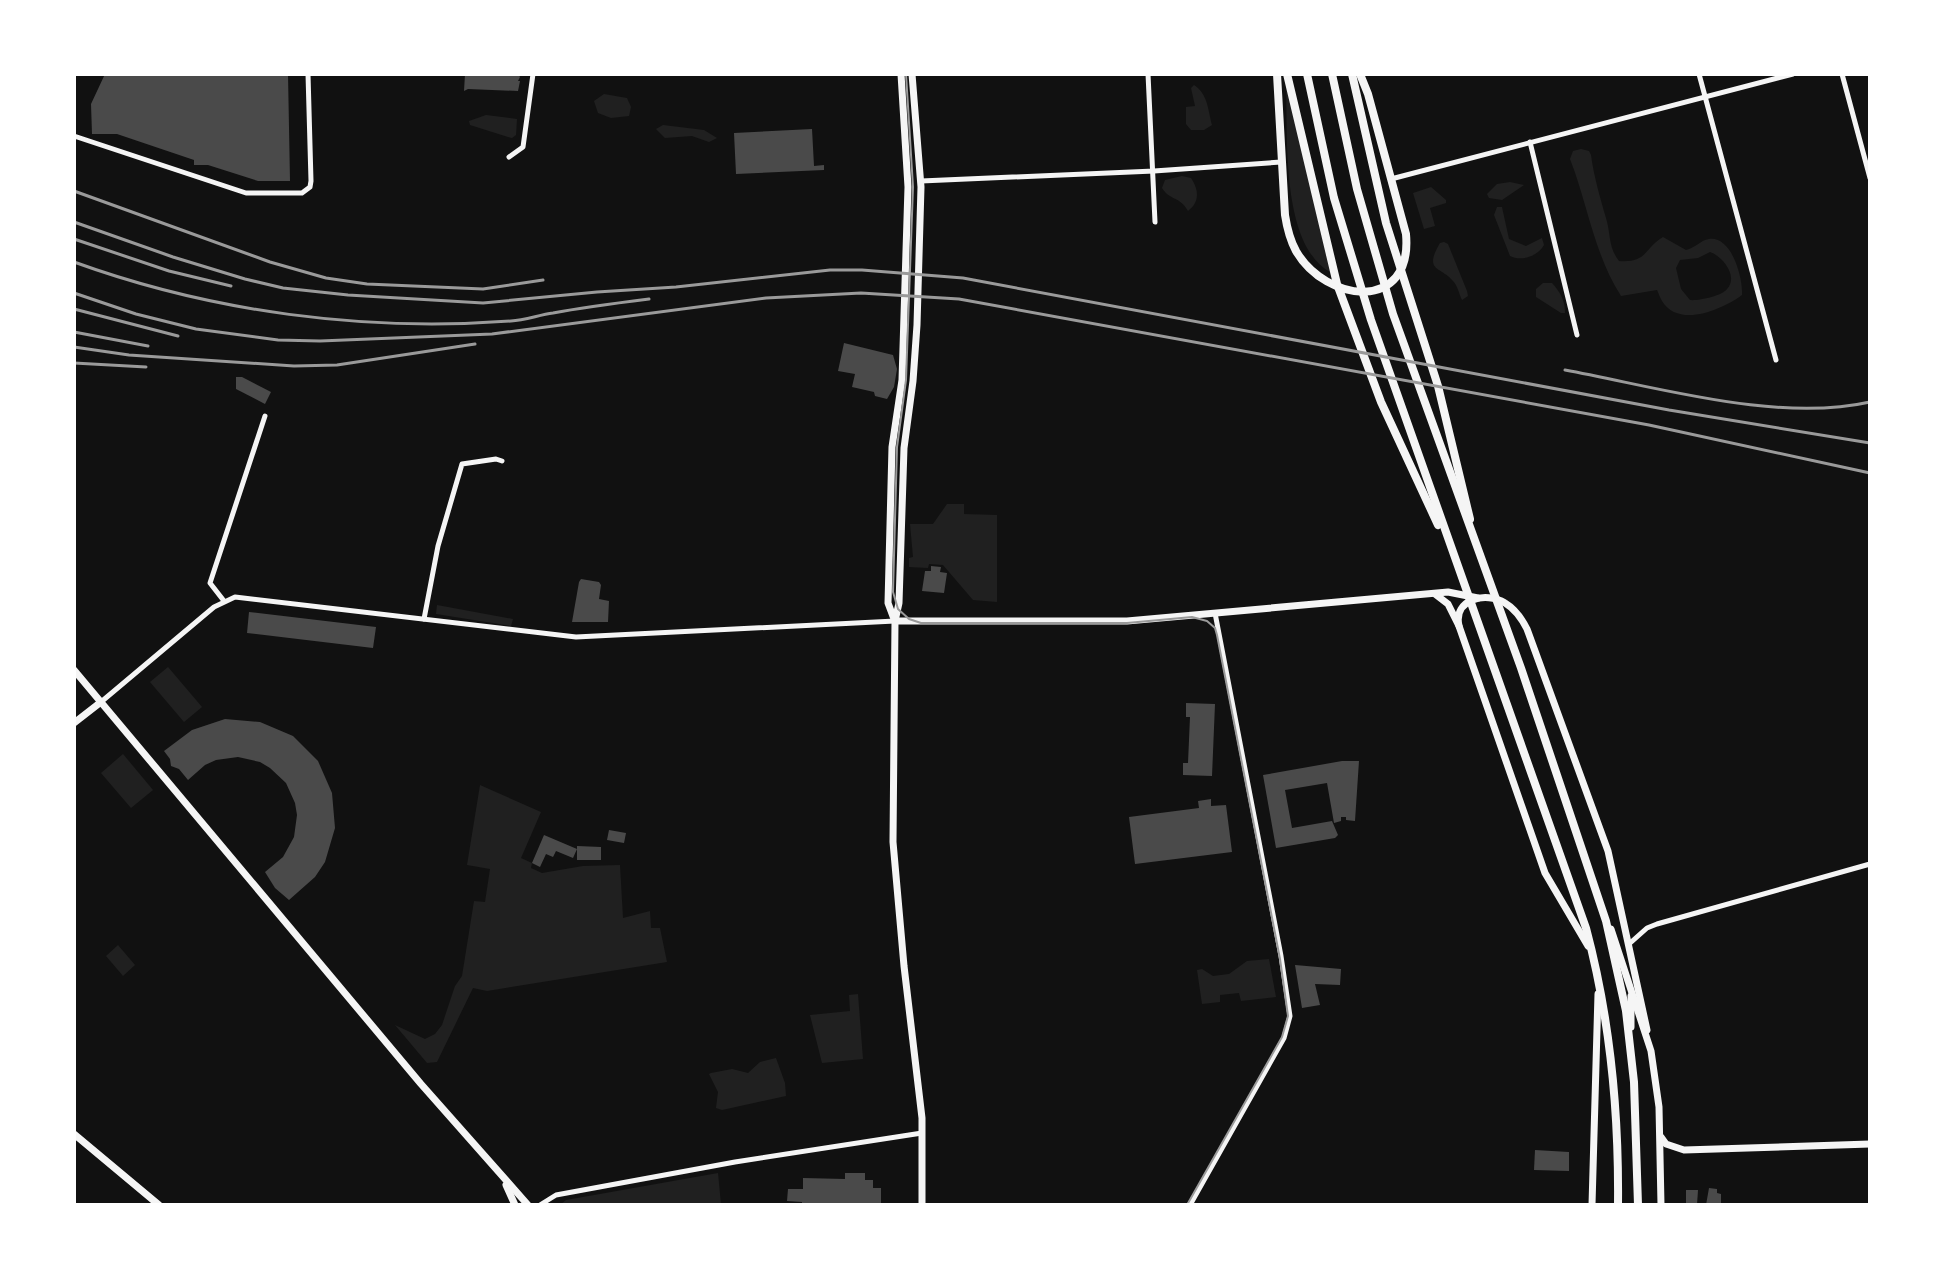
<svg xmlns="http://www.w3.org/2000/svg" width="1944" height="1279" viewBox="0 0 1944 1279" font-family="'PT Sans',sans-serif">
  <rect width="100%" height="100%" fill="#111"/>
  <g fill="#202020" fill-rule="evenodd">
    <path d="M1286,82L1330,272C1280,244 1288,133 1286,82Z"/>
    <path d="M1194,85C1208,94 1208,110 1212,125L1204,130H1191L1186,124V107L1195,106L1191,88Z"/>
    <path d="M604,94L627,98L631,107L629,116L611,118L598,113L594,101Z"/>
    <path d="M486,115L517,119L516,135L512,138L508,137L470,125L469,121Z"/>
    <path d="M663,125L704,130L717,138L709,142L692,136L665,138L656,129Z"/>
    <path d="M1581,149L1589,151L1591,155C1594,177 1600,197 1606,218C1611,234 1608,247 1619,261C1648,263 1644,248 1663,237L1686,250C1695,248 1701,240 1709,239C1732,236 1743,278 1742,295C1723,309 1679,329 1662,301C1660,298 1659,294 1657,290L1621,296C1594,254 1588,205 1570,159L1573,151ZM1710,252C1722,256 1739,276 1727,289C1722,296 1698,301 1690,300L1681,289L1676,268L1680,260L1698,258Z"/>
    <path d="M1182,176L1191,178C1199,190 1200,202 1188,211C1180,196 1170,201 1162,188L1165,180Z"/>
    <path d="M1510,182L1524,185L1502,200L1489,198L1487,194L1497,184Z"/>
    <path d="M1431,187L1446,200V203L1430,208L1435,226L1424,229L1413,193Z"/>
    <path d="M1497,207H1502L1509,239L1526,246L1542,238L1544,245C1538,256 1521,262 1510,256L1494,215Z"/>
    <path d="M1444,242L1448,244L1467,291L1468,296L1462,300C1459,294 1458,286 1453,281C1441,266 1423,272 1440,243Z"/>
    <path d="M1543,283H1552C1560,292 1565,300 1565,313H1561L1536,297V289Z"/>
    <path d="M947,504H964V514L997,515V602L973,600L943,565L929,564L928,568L909,567V558L913,557L910,524H933Z"/>
    <path d="M437,605L513,619L511,626L436,614Z"/>
    <path d="M168,667L202,707L184,722L150,682Z"/>
    <path d="M123,754L153,790L131,808L101,773Z"/>
    <path d="M480,785L541,812L521,858L532,863L531,868L542,873L583,866L620,865L623,918L650,911L651,928H660L667,962L487,991L473,988L437,1062L427,1063L395,1025L425,1039L435,1034L442,1025L455,986L462,976L474,901L485,902L490,869L467,865Z"/>
    <path d="M118,945L135,965L123,976L106,956Z"/>
    <path d="M1269,959L1276,997L1241,1001L1239,993L1220,995V1002L1202,1004L1197,970L1202,969L1213,976L1229,974L1247,961Z"/>
    <path d="M858,994L863,1059L822,1063L810,1015L850,1011L849,995Z"/>
    <path d="M776,1058L785,1083L786,1096L722,1110L716,1108L718,1092L709,1074L711,1073L732,1069L748,1073L760,1062Z"/>
    <path d="M718,1173L721,1205H560L566,1200Z"/>
  </g>
  <g fill="#4a4a4a">
    <path d="M105,74H288L290,181H258L208,165H194V160L117,134H92L91,104Z"/>
    <path d="M465,74H518L520,77L518,81H520L518,91L468,89L464,91Z"/>
    <path d="M812,129L814,166L824,165V170L736,174L734,133Z"/>
    <path d="M844,343L893,355L897,369L894,387L887,399L875,396L874,392L852,387L855,374L838,371Z"/>
    <path d="M236,377H242L271,392L265,404L236,389Z"/>
    <path d="M931,566L941,567L940,572L947,573L944,593L922,591L925,571H931Z"/>
    <path d="M581,579L599,582L601,585L599,599L609,601L608,622H572L579,582Z"/>
    <path d="M249,612L376,627L373,648L247,633Z"/>
    <path d="M1186,703L1215,704L1212,776L1183,775V763H1188L1190,717H1186Z"/>
    <path d="M225,719L260,722L293,736L318,761L332,793L335,828L325,862L315,877L289,900L275,888L265,872L283,857L294,837L297,815L295,803L286,783L270,768L260,762L238,757L216,760L205,765L188,780L179,769L171,766L170,759L164,751L192,730Z"/>
    <path d="M1342,761H1359L1355,821L1346,820V817H1341V821L1334,823L1327,783L1285,790L1292,828L1332,821L1338,835L1335,838L1276,848L1263,775Z"/>
    <path d="M1211,799V806L1226,805L1232,852L1135,864L1129,817L1199,808L1198,801Z"/>
    <path d="M609,830L626,833L624,843L607,840Z"/>
    <path d="M544,835L577,849L573,858L556,851L553,857L546,854L540,867L532,863Z"/>
    <path d="M577,846L601,847V860H577Z"/>
    <path d="M1295,965L1341,969L1340,985L1315,984L1320,1005L1302,1008Z"/>
    <path d="M1535,1150L1569,1152V1171L1534,1170Z"/>
    <path d="M845,1173H865V1180H873V1188H881V1205H802V1202L787,1201L788,1189H803V1178L845,1179Z"/>
    <path d="M1709,1188L1717,1189V1193L1721,1194V1205H1706Z"/>
    <path d="M1686,1190H1698L1697,1205H1686Z"/>
  </g>
  <g fill="none" stroke-linecap="round" stroke-linejoin="round">
    <g stroke="#f5f5f5" stroke-width="5">
      <path d="M1148,74L1155,222"/>
      <path d="M1699,74L1776,360"/>
      <path d="M1842,74L1870,178"/>
      <path d="M74,136L246,193H302L310,187L311,181L308,74"/>
      <path d="M1530,142L1577,335"/>
      <path d="M509,157L523,147L533,74"/>
      <path d="M1391,179L1793,74"/>
      <path d="M921,181L1154,171L1281,162"/>
      <path d="M224,601L210,583L265,416"/>
      <path d="M424,619L438,546L462,464L496,459L502,461"/>
      <path d="M101,702L214,607L235,597L576,637L895,621"/>
      <path d="M1629,944L1647,928L1657,924L1870,864"/>
      <path d="M540,1205L556,1195L735,1162L922,1133"/>
      <path d="M1190,1205L1284,1038L1290,1016L1281,956L1215,613"/>
    </g>
    <g stroke="#f5f5f5" stroke-width="7">
      <path d="M912,74L921,187L917,325L913,381L904,448L899,603L895,621L893,842L904,966L922,1118V1205"/>
      <path d="M1435,594L1448,604L1459,626L1545,873L1588,946"/>
      <path d="M894,619L888,603L892,447L902,380L908,187L901,74"/>
      <path d="M895,621H1127L1448,592L1478,598"/>
      <path d="M1459,626C1453,599 1486,591 1505,603C1515,609 1522,619 1527,629L1608,851L1647,1030"/>
      <path d="M74,670L421,1084L528,1205"/>
      <path d="M74,723L101,702"/>
      <path d="M1631,1027V996"/>
      <path d="M1661,1137L1666,1144L1684,1150L1870,1144"/>
      <path d="M506,1185L515,1205"/>
    </g>
    <g stroke="#f5f5f5" stroke-width="7">
      <path d="M1611,929L1651,1051L1659,1107L1661,1205"/>
      <path d="M74,1134L159,1205"/>
      <path d="M1592,1205L1598,994"/>
    </g>
    <g stroke="#f5f5f5" stroke-width="8">
      <path d="M1277,74L1285,215C1287,228 1290,240 1296,251C1326,303 1413,313 1406,234L1368,94L1360,74"/>
      <path d="M1287,74L1337,284L1381,402L1438,525"/>
      <path d="M1307,74L1334,198L1371,320L1586,928C1610,1018 1619,1111 1618,1205"/>
      <path d="M1332,74L1357,189L1393,314L1521,668L1606,921L1626,1011L1634,1082L1638,1205"/>
      <path d="M1352,74L1386,223L1438,386L1470,519"/>
    </g>
    <path stroke="#9a9a9a" stroke-width="2" d="M906,74L913,187L906,380L897,447L893,592L898,609L909,619L921,623H1127L1192,617L1207,621L1215,628L1217,635L1280,959L1288,1016L1282,1037L1187,1205"/>
    <g stroke="#9a9a9a" stroke-width="3">
      <path d="M74,191L270,262L326,278L367,284L483,289L543,280"/>
      <path d="M74,222L173,257L245,279L283,288L348,295L483,303L597,292L676,287L830,270H862L963,278L1669,410L1870,443"/>
      <path d="M74,239L169,271L231,286"/>
      <path d="M74,262C212,312 364,332 511,321C525,320 539,315 553,313C585,307 617,303 649,299"/>
      <path d="M74,293L136,314L196,329L278,340L320,341L492,334L766,298L861,293L959,299L1649,425L1870,473"/>
      <path d="M74,309L178,336"/>
      <path d="M74,332L148,346"/>
      <path d="M74,347L129,355L294,366L337,365L475,344"/>
      <path d="M74,363L146,367"/>
      <path d="M1565,370C1658,387 1777,423 1870,402"/>
    </g>
  </g>
  <rect width="1944" height="1279" fill="none" stroke="#ffffff" stroke-width="152"/>
</svg>
